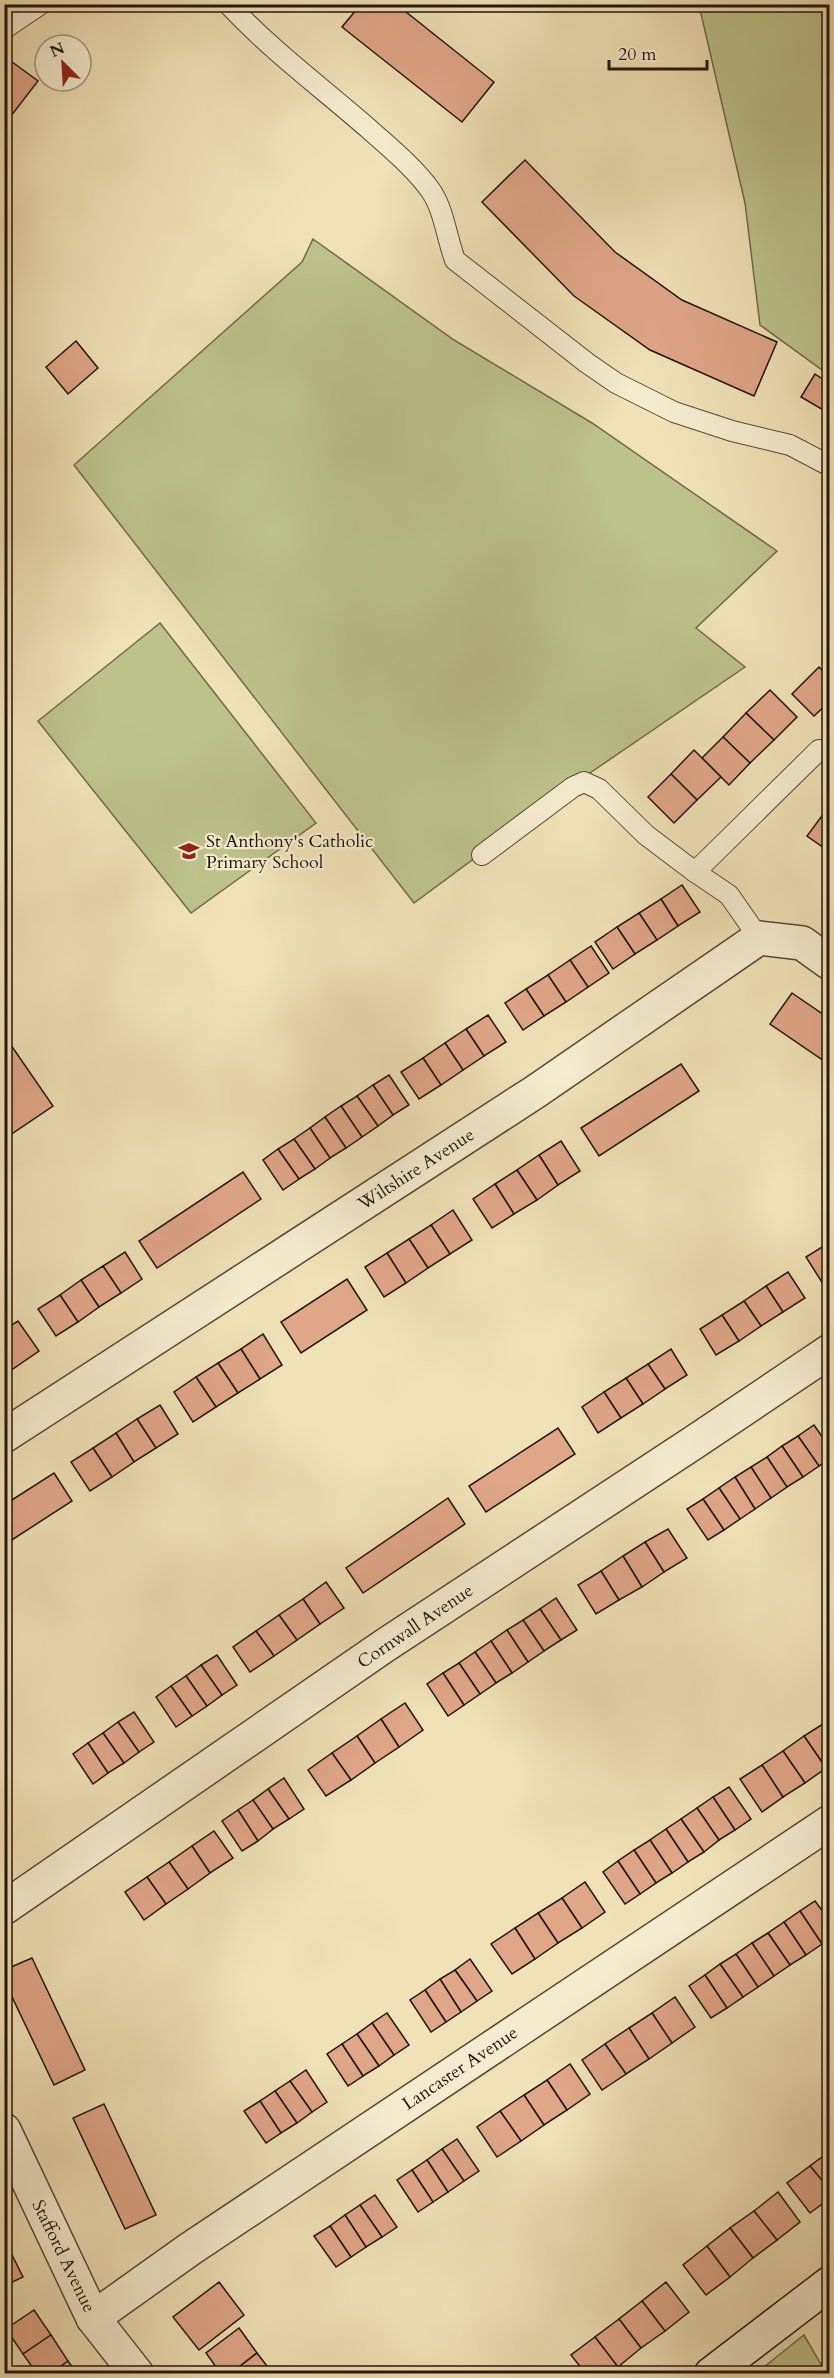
<svg xmlns="http://www.w3.org/2000/svg" width="834" height="2378" viewBox="0 0 834 2378" font-family="Cardo,serif">
  <rect width="100%" height="100%" fill="#f0e1b6"/>
  <filter id="stains"><feTurbulence type="fractalNoise" baseFrequency=".00333" numOctaves="4"/><feColorMatrix values="0 0 0 0 .2 0 0 0 0 .09 0 0 0 0 .02 0 0 0 .5 -.17"/></filter>
  <radialGradient id="worn" r=".72"><stop offset=".6" stop-color="#630" stop-opacity="0"/><stop offset="1" stop-color="#630" stop-opacity=".3"/></radialGradient>
  <g fill="#bdc28b" stroke="#706c4b" stroke-width="1.5">
    <path d="M699,5H829V375L760,325L745,203Z"/>
    <path d="M313,239L454,340L592,423L777,551L696,628L745,667L587,775L414,903L74,465L302,262Z"/>
    <path d="M160,623L316,823L191,913L38,721Z"/>
    <path d="M804,2335L826,2373H769L764,2367Z"/>
  </g>
  <g fill="#e0a688" stroke="#22150b" stroke-width="1.5">
    <path d="M361,4H396L494,82L462,122L342,27Z"/>
    <path d="M4,56L38,81L4,125Z"/>
    <path d="M525,160L615,252L682,300L777,342L754,396L650,350L574,296L482,202Z"/>
    <path d="M76,341L98,368L68,394L46,367Z"/>
    <path d="M815,374L830,384V414L801,397Z"/>
    <path d="M819,667L830,678V701L814,716L792,694Z"/>
    <path d="M770,690L797,717L774,740L746,713Z"/>
    <path d="M746,713L774,740L750,763L723,737Z"/>
    <path d="M723,737L750,763L729,785L702,758Z"/>
    <path d="M694,750L721,777L697,800L671,774Z"/>
    <path d="M671,774L697,800L674,823L648,797Z"/>
    <path d="M830,805V847L827,850L807,836Z"/>
    <path d="M682,885L700,912L678,926L661,899Z"/>
    <path d="M661,899L678,926L657,940L639,913Z"/>
    <path d="M639,913L657,940L635,954L617,927Z"/>
    <path d="M617,927L635,954L613,969L595,942Z"/>
    <path d="M591,946L609,973L588,987L570,960Z"/>
    <path d="M570,960L588,987L566,1002L548,975Z"/>
    <path d="M548,975L566,1002L544,1016L526,989Z"/>
    <path d="M526,989L544,1016L523,1030L505,1003Z"/>
    <path d="M792,993L830,1019V1065L770,1024Z"/>
    <path d="M488,1015L506,1042L484,1056L466,1029Z"/>
    <path d="M466,1029L484,1056L463,1070L445,1043Z"/>
    <path d="M4,1035L53,1106L4,1139Z"/>
    <path d="M445,1043L463,1070L441,1085L423,1058Z"/>
    <path d="M423,1058L441,1085L419,1099L401,1072Z"/>
    <path d="M681,1064L699,1091L599,1156L581,1128Z"/>
    <path d="M389,1075L409,1105L393,1115L373,1085Z"/>
    <path d="M373,1085L393,1115L378,1126L357,1096Z"/>
    <path d="M357,1096L378,1126L362,1137L341,1106Z"/>
    <path d="M341,1106L362,1137L346,1148L325,1117Z"/>
    <path d="M325,1117L346,1148L330,1158L310,1128Z"/>
    <path d="M310,1128L330,1158L315,1169L294,1139Z"/>
    <path d="M294,1139L315,1169L299,1179L278,1149Z"/>
    <path d="M561,1141L580,1171L558,1185L539,1155Z"/>
    <path d="M278,1149L299,1179L283,1190L263,1160Z"/>
    <path d="M539,1155L558,1185L537,1200L517,1170Z"/>
    <path d="M517,1170L537,1200L514,1214L495,1184Z"/>
    <path d="M243,1172L261,1199L157,1268L139,1241Z"/>
    <path d="M495,1184L514,1214L492,1228L473,1199Z"/>
    <path d="M453,1210L472,1240L450,1254L431,1225Z"/>
    <path d="M431,1225L450,1254L428,1268L409,1239Z"/>
    <path d="M409,1239L428,1268L406,1283L387,1253Z"/>
    <path d="M830,1242V1284L825,1287L806,1257Z"/>
    <path d="M125,1252L142,1279L121,1293L103,1266Z"/>
    <path d="M387,1253L406,1283L384,1297L365,1267Z"/>
    <path d="M103,1266L121,1293L99,1307L81,1280Z"/>
    <path d="M788,1272L805,1298L783,1312L766,1286Z"/>
    <path d="M347,1279L367,1310L301,1353L281,1322Z"/>
    <path d="M81,1280L99,1307L78,1322L60,1295Z"/>
    <path d="M766,1286L783,1312L761,1326L744,1301Z"/>
    <path d="M60,1295L78,1322L56,1336L38,1309Z"/>
    <path d="M744,1301L761,1326L739,1341L722,1315Z"/>
    <path d="M722,1315L739,1341L716,1355L700,1329Z"/>
    <path d="M18,1321L39,1351L4,1375V1330Z"/>
    <path d="M263,1334L282,1365L260,1379L241,1349Z"/>
    <path d="M241,1349L260,1379L238,1393L218,1363Z"/>
    <path d="M671,1349L687,1375L665,1389L648,1364Z"/>
    <path d="M218,1363L238,1393L216,1407L196,1377Z"/>
    <path d="M648,1364L665,1389L643,1404L626,1378Z"/>
    <path d="M196,1377L216,1407L193,1422L174,1392Z"/>
    <path d="M626,1378L643,1404L621,1418L604,1392Z"/>
    <path d="M604,1392L621,1418L598,1433L582,1407Z"/>
    <path d="M160,1405L178,1434L156,1448L137,1419Z"/>
    <path d="M137,1419L156,1448L134,1462L116,1433Z"/>
    <path d="M814,1425L830,1448V1459L819,1466L798,1436Z"/>
    <path d="M558,1428L575,1454L486,1512L469,1486Z"/>
    <path d="M116,1433L134,1462L112,1477L93,1448Z"/>
    <path d="M798,1436L819,1466L803,1477L782,1446Z"/>
    <path d="M782,1446L803,1477L787,1487L767,1457Z"/>
    <path d="M93,1448L112,1477L90,1491L71,1462Z"/>
    <path d="M767,1457L787,1487L771,1498L751,1467Z"/>
    <path d="M751,1467L771,1498L755,1509L735,1477Z"/>
    <path d="M54,1473L72,1501L4,1545V1505Z"/>
    <path d="M735,1477L755,1509L740,1519L719,1488Z"/>
    <path d="M719,1488L740,1519L724,1530L703,1499Z"/>
    <path d="M448,1498L465,1524L363,1593L346,1568Z"/>
    <path d="M703,1499L724,1530L708,1540L687,1509Z"/>
    <path d="M668,1529L687,1558L664,1572L645,1542Z"/>
    <path d="M645,1542L664,1572L642,1587L623,1556Z"/>
    <path d="M623,1556L642,1587L619,1600L601,1571Z"/>
    <path d="M601,1571L619,1600L596,1614L578,1585Z"/>
    <path d="M326,1582L344,1608L320,1624L303,1599Z"/>
    <path d="M556,1598L577,1630L561,1640L540,1609Z"/>
    <path d="M303,1599L320,1624L297,1640L279,1615Z"/>
    <path d="M540,1609L561,1640L544,1651L523,1620Z"/>
    <path d="M279,1615L297,1640L274,1656L256,1631Z"/>
    <path d="M523,1620L544,1651L528,1662L507,1630Z"/>
    <path d="M507,1630L528,1662L512,1673L491,1641Z"/>
    <path d="M256,1631L274,1656L250,1672L233,1647Z"/>
    <path d="M491,1641L512,1673L496,1683L475,1652Z"/>
    <path d="M475,1652L496,1683L480,1694L459,1663Z"/>
    <path d="M217,1655L237,1685L222,1695L201,1665Z"/>
    <path d="M459,1663L480,1694L464,1705L443,1673Z"/>
    <path d="M201,1665L222,1695L207,1706L186,1676Z"/>
    <path d="M443,1673L464,1705L448,1716L427,1684Z"/>
    <path d="M186,1676L207,1706L192,1716L171,1686Z"/>
    <path d="M171,1686L192,1716L176,1727L156,1697Z"/>
    <path d="M405,1703L423,1730L399,1747L381,1719Z"/>
    <path d="M134,1712L154,1742L139,1752L118,1722Z"/>
    <path d="M381,1719L399,1747L375,1763L357,1736Z"/>
    <path d="M118,1722L139,1752L124,1763L103,1733Z"/>
    <path d="M826,1722L830,1727V1766L826,1768L804,1736Z"/>
    <path d="M103,1733L124,1763L108,1773L88,1743Z"/>
    <path d="M357,1736L375,1763L351,1780L332,1753Z"/>
    <path d="M804,1736L826,1768L805,1783L783,1751Z"/>
    <path d="M88,1743L108,1773L93,1784L73,1754Z"/>
    <path d="M783,1751L805,1783L783,1797L762,1765Z"/>
    <path d="M332,1753L351,1780L326,1796L308,1770Z"/>
    <path d="M762,1765L783,1797L762,1812L740,1779Z"/>
    <path d="M284,1778L304,1809L289,1819L268,1789Z"/>
    <path d="M729,1787L751,1819L735,1830L713,1797Z"/>
    <path d="M268,1789L289,1819L273,1829L253,1800Z"/>
    <path d="M713,1797L735,1830L719,1840L697,1808Z"/>
    <path d="M253,1800L273,1829L258,1841L238,1810Z"/>
    <path d="M697,1808L719,1840L704,1852L681,1819Z"/>
    <path d="M238,1810L258,1841L242,1851L222,1821Z"/>
    <path d="M681,1819L704,1852L688,1862L666,1829Z"/>
    <path d="M666,1829L688,1862L672,1873L650,1840Z"/>
    <path d="M214,1831L233,1858L210,1873L192,1846Z"/>
    <path d="M650,1840L672,1873L656,1883L634,1850Z"/>
    <path d="M192,1846L210,1873L188,1889L169,1862Z"/>
    <path d="M634,1850L656,1883L640,1894L618,1861Z"/>
    <path d="M618,1861L640,1894L625,1904L603,1872Z"/>
    <path d="M169,1862L188,1889L166,1904L147,1877Z"/>
    <path d="M147,1877L166,1904L144,1920L125,1892Z"/>
    <path d="M585,1882L605,1912L582,1928L562,1898Z"/>
    <path d="M562,1898L582,1928L558,1943L538,1913Z"/>
    <path d="M815,1901L830,1921V1939L822,1944L800,1911Z"/>
    <path d="M800,1911L822,1944L806,1955L784,1922Z"/>
    <path d="M538,1913L558,1943L535,1959L515,1928Z"/>
    <path d="M784,1922L806,1955L790,1965L768,1933Z"/>
    <path d="M515,1928L535,1959L512,1974L491,1944Z"/>
    <path d="M768,1933L790,1965L774,1976L752,1943Z"/>
    <path d="M752,1943L774,1976L758,1987L736,1954Z"/>
    <path d="M736,1954L758,1987L743,1997L720,1964Z"/>
    <path d="M32,1958L85,2070L54,2085L4,1980V1970Z"/>
    <path d="M470,1959L492,1991L477,2001L455,1970Z"/>
    <path d="M720,1964L743,1997L727,2008L705,1975Z"/>
    <path d="M455,1970L477,2001L461,2012L440,1979Z"/>
    <path d="M705,1975L727,2008L711,2018L689,1986Z"/>
    <path d="M440,1979L461,2012L446,2022L425,1990Z"/>
    <path d="M425,1990L446,2022L431,2032L410,2000Z"/>
    <path d="M675,1997L695,2027L672,2043L652,2013Z"/>
    <path d="M387,2013L409,2045L394,2055L372,2023Z"/>
    <path d="M652,2013L672,2043L649,2059L629,2028Z"/>
    <path d="M372,2023L394,2055L379,2066L357,2034Z"/>
    <path d="M629,2028L649,2059L626,2074L605,2044Z"/>
    <path d="M357,2034L379,2066L363,2076L342,2044Z"/>
    <path d="M342,2044L363,2076L348,2086L327,2054Z"/>
    <path d="M605,2044L626,2074L602,2090L582,2060Z"/>
    <path d="M570,2064L590,2094L567,2110L547,2080Z"/>
    <path d="M306,2070L327,2102L312,2112L290,2081Z"/>
    <path d="M547,2080L567,2110L544,2125L524,2095Z"/>
    <path d="M290,2081L312,2112L297,2123L275,2091Z"/>
    <path d="M275,2091L297,2123L281,2133L260,2101Z"/>
    <path d="M524,2095L544,2125L521,2141L500,2111Z"/>
    <path d="M260,2101L281,2133L266,2143L244,2111Z"/>
    <path d="M104,2104L156,2215L125,2229L73,2118Z"/>
    <path d="M500,2111L521,2141L497,2157L477,2127Z"/>
    <path d="M457,2139L479,2171L464,2181L442,2149Z"/>
    <path d="M442,2149L464,2181L448,2192L427,2160Z"/>
    <path d="M830,2151V2190L810,2166Z"/>
    <path d="M427,2160L448,2192L433,2202L412,2170Z"/>
    <path d="M810,2166L830,2190V2198L810,2213L787,2183Z"/>
    <path d="M412,2170L433,2202L418,2212L397,2180Z"/>
    <path d="M778,2192L800,2222L777,2240L754,2211Z"/>
    <path d="M375,2195L397,2227L382,2237L360,2205Z"/>
    <path d="M360,2205L382,2237L366,2247L345,2215Z"/>
    <path d="M754,2211L777,2240L753,2258L730,2228Z"/>
    <path d="M345,2215L366,2247L351,2257L330,2226Z"/>
    <path d="M330,2226L351,2257L336,2267L314,2236Z"/>
    <path d="M730,2228L753,2258L730,2277L707,2246Z"/>
    <path d="M707,2246L730,2277L706,2295L683,2265Z"/>
    <path d="M11,2253L23,2277L4,2286V2256Z"/>
    <path d="M219,2282L244,2315L199,2350L173,2317Z"/>
    <path d="M666,2282L689,2312L665,2331L642,2301Z"/>
    <path d="M642,2301L665,2331L641,2348L619,2319Z"/>
    <path d="M34,2310L51,2335L23,2354L6,2329Z"/>
    <path d="M619,2319L641,2348L618,2367L595,2337Z"/>
    <path d="M239,2328L257,2353L230,2374H221L206,2353Z"/>
    <path d="M51,2335L68,2361L50,2374H37L23,2354Z"/>
    <path d="M595,2337L618,2367L609,2374H586L571,2355Z"/>
    <path d="M257,2353L273,2374H230Z"/>
    <path d="M68,2361L77,2374H50Z"/>
  </g>
  <g fill="none" stroke-linecap="round" stroke-linejoin="round">
    <g stroke="#564836" stroke-width="22">
      <g id="lane">
        <path d="M228,4C271,50 322,88 369,129C390,148 415,168 431,191C444,210 447,239 455,260L587,363L616,383L674,412L732,431L790,445L830,466"/>
        <path d="M4,29L41,4"/>
        <path d="M482,855L573,787L584,782L599,789L646,835L695,872"/>
        <path d="M759,938L729,895L695,872L819,750"/>
      </g>
    </g>
    <g stroke="#564836" stroke-width="36">
      <g id="street">
        <path d="M4,1436L535,1092L759,938L802,943L830,963"/>
        <path d="M4,1908L384,1646L693,1443L830,1351"/>
        <path d="M4,2130L93,2318L137,2374"/>
        <path d="M93,2318L190,2249L830,1822"/>
      </g>
    </g>
    <g stroke="#22150b" stroke-width="36">
      <path id="secondary" d="M711,2374L830,2283"/>
    </g>
    <use href="#lane" stroke="#f5ecd0" stroke-width="20"/>
    <use href="#street" stroke="#f5ecd0" stroke-width="33"/>
    <use href="#secondary" stroke="#f5ecd0" stroke-width="33"/>
  </g>
  <defs>
    <g id="school-bare" transform="scale(1.62)"><path d="M0-5L7-2L0 1L-7-2ZM-4 1L0 2.5L4 1V4Q0 6-4 4Z" fill="#8f2418" stroke="#f5ecd0" stroke-width="2.5" paint-order="stroke"/></g>
  </defs>
  <g fill-rule="evenodd">
    <use href="#school-bare" x="189" y="851"/>
  </g>
  <g text-anchor="middle" stroke-width="4.5" stroke-linejoin="round" paint-order="stroke">
    <g font-size="18" fill="#22150b" stroke="#f5ecd0" text-anchor="start">
      <text x="206" y="847">St Anthony's Catholic<tspan x="206" dy="21">Primary School</tspan></text>
    </g>
    <g font-size="18" fill="#22150b" stroke="#f5ecd0">
      <text transform="translate(416 1169) rotate(-33)" y="6">Wiltshire Avenue</text>
      <text transform="translate(415 1626) rotate(-34)" y="6">Cornwall Avenue</text>
      <text transform="translate(460 2068) rotate(-34)" y="6">Lancaster Avenue</text>
      <text transform="translate(64 2256) rotate(64)" y="6">Stafford Avenue</text>
    </g>
  </g>
  <rect width="834" height="2378" fill="none" stroke="#f0e1b6" stroke-width="24"/>
  <rect x="6" y="6" width="822" height="2366" fill="none" stroke="#22150b" stroke-width="3"/>
  <rect x="12" y="12" width="810" height="2354" fill="none" stroke="#22150b" stroke-width="1.5"/>
  <g transform="translate(63 63) rotate(336)"><circle r="28" fill="#f5ecd0" stroke="#a19681" stroke-width="1.5"/>
  <path d="M0-4.5L10 22L0 15L-10 22Z" fill="#8f2418"/>
  <text y="-9" font-size="16" font-weight="bold" text-anchor="middle" fill="#22150b">N</text>
  </g>
  <path d="M609 60v9h98v-9" fill="none" stroke="#22150b" stroke-width="3"/>
  <text x="618" y="60" font-size="18" fill="#22150b" stroke="#f5ecd0" stroke-width="4.5" paint-order="stroke">20 m</text>
  <rect width="100%" height="100%" filter="url(#stains)"/>
  <rect width="100%" height="100%" fill="url(#worn)"/>
</svg>
